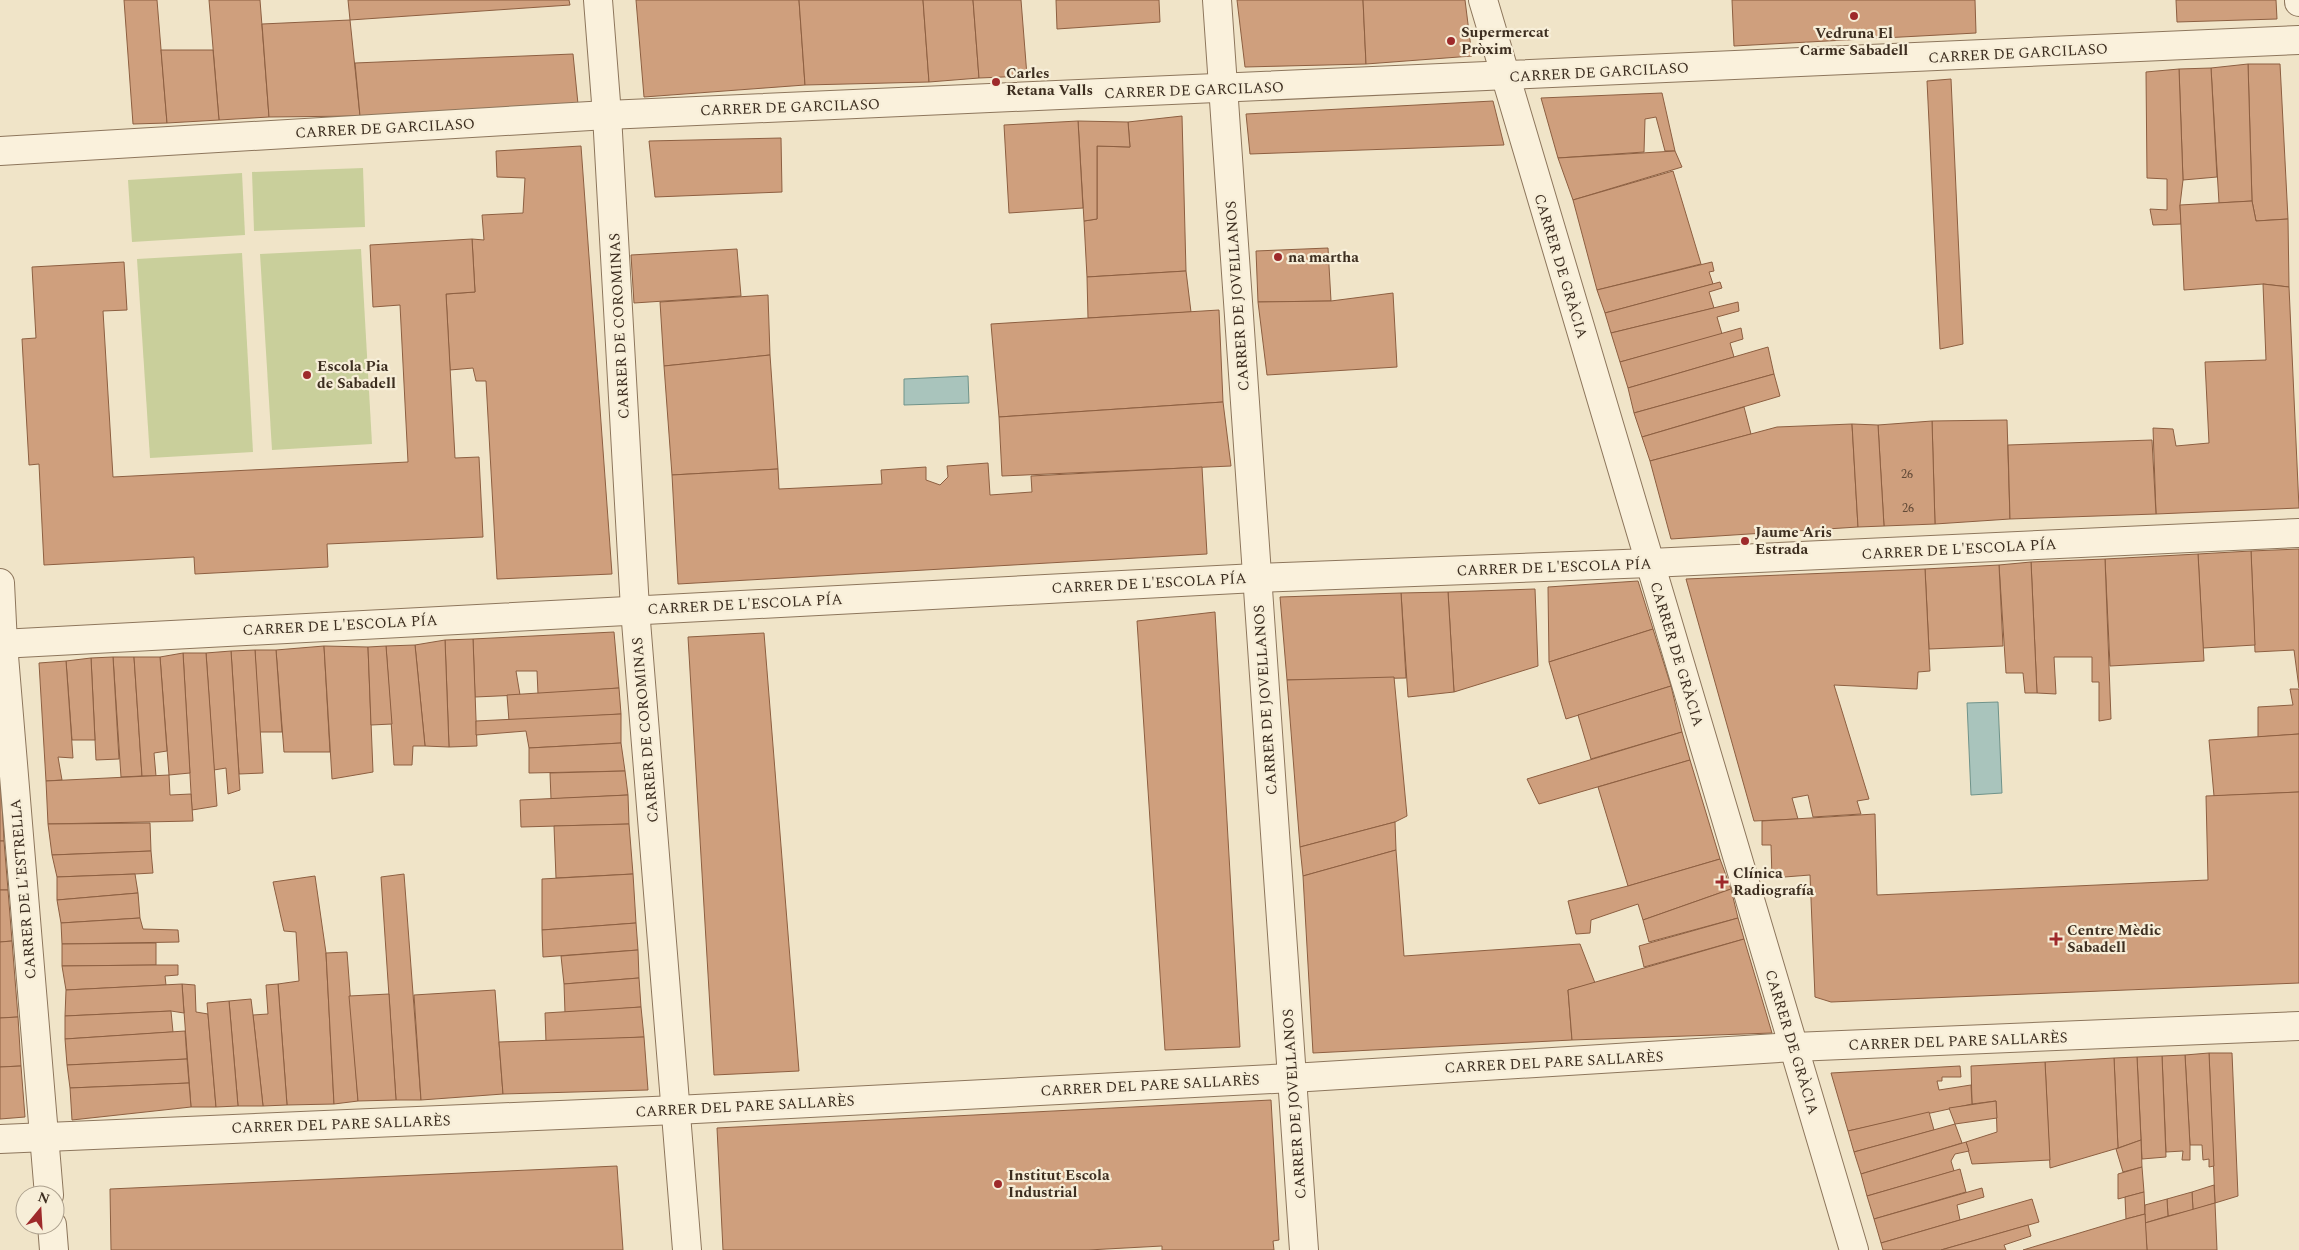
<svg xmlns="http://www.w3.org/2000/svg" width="2299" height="1250" viewBox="0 0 2299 1250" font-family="Spectral,serif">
  <rect width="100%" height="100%" fill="#f0e4c8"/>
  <g fill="#c9cf9b">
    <path d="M363,168L365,227L254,231L252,172Z"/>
    <path d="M242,173L245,235L132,242L128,180Z"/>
    <path d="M361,249L372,444L272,450L260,254Z"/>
    <path d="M242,253L253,452L150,458L137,259Z"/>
  </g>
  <g fill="#a9c4bc" stroke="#6f938a">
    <path d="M968,376L969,403L904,405V379Z"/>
    <path d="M1998,702L2002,793L1971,795L1967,703Z"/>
  </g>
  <g fill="#cf9f7d" stroke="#8d5f41">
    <path d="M124,0H157L167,123L133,124Z"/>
    <path d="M209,0H260L269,117L219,120Z"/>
    <path d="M348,0H569L570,5L350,20Z"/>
    <path d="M636,0H799L805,85L644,97Z"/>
    <path d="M799,0H923L929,82L805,85Z"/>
    <path d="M923,0H973L979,78L929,82Z"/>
    <path d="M973,0H1021L1027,76L979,78Z"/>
    <path d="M1056,0H1159L1160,22L1057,29Z"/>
    <path d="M1237,0H1363L1366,64L1245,67Z"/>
    <path d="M1363,0H1465L1472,56L1366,64Z"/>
    <path d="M1732,0H1975L1976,33L1734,46Z"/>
    <path d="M2176,0H2276L2277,19L2177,22Z"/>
    <path d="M350,20L360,116L269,117L262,24Z"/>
    <path d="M161,50H213L219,120L167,123Z"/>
    <path d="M573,54L578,104L360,116L355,63Z"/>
    <path d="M2248,64H2280L2288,219L2256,221L2252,201Z"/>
    <path d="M2248,64L2252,201L2219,203L2211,68Z"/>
    <path d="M2211,68L2217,177L2183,180L2179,69Z"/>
    <path d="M2179,69L2183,180L2180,205L2181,224L2153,225L2150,209L2167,210V179L2147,178L2146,72Z"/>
    <path d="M1951,79L1963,344L1940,349L1927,81Z"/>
    <path d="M1662,93L1675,151H1665L1656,117L1645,119L1644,152L1558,158L1541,98Z"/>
    <path d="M1493,101L1504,145L1250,154L1246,114Z"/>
    <path d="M1182,116L1186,271L1087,277L1084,221L1097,219V146L1130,147L1128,122Z"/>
    <path d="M1078,121L1128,122L1130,147L1097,146V219L1084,221Z"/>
    <path d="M1078,121L1083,208L1009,213L1004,125Z"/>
    <path d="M781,138L782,192L655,197L649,141Z"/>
    <path d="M581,146L612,574L497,579L486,381H476L473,368L450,370L446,294L475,292L472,239L484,240L482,215L523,213L525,178L497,177L496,151Z"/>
    <path d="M1675,151L1682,167L1573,200L1558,158Z"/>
    <path d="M1673,171L1701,264L1597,290L1573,200Z"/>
    <path d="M2252,201L2256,221L2288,219L2289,287L2263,284L2184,290L2180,205Z"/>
    <path d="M472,239L475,292L446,294L455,458L479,457L483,537L327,544L328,567L195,574L194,557L44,565L39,464L29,465L22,339L36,338L32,267L124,262L127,310L103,311L113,477L408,462L400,305L373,307L370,245Z"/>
    <path d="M1328,248L1331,301L1258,302L1256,251Z"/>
    <path d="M737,249L741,296L634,303L631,255Z"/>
    <path d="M1712,262L1714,271L1709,272L1713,284L1605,313L1597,290Z"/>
    <path d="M1186,271L1191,312L1088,318L1087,277Z"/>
    <path d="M1720,282L1722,288L1709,292L1714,308L1611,333L1605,313Z"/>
    <path d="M2263,284L2289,287L2299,508L2156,514L2153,428L2173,429L2176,446L2209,443L2205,362L2266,360Z"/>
    <path d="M1393,293L1397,367L1267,375L1258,302L1331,301Z"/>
    <path d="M768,295L770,355L664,366L660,302Z"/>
    <path d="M1738,302L1739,311L1717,317L1722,334L1620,362L1611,333Z"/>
    <path d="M1219,310L1223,402L999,417L991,324Z"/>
    <path d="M1741,328L1743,339L1730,343L1734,357L1628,388L1620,362Z"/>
    <path d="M1768,347L1774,374L1634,413L1628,388Z"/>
    <path d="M770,355L778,469L672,475L664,366Z"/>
    <path d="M1774,374L1780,396L1642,437L1634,413Z"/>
    <path d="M1223,402L1231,466L1002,476L999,417Z"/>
    <path d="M1744,407L1751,434L1650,461L1642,437Z"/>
    <path d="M2007,420L2010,519L1935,524L1932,421Z"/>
    <path d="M1932,421L1935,524L1884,526L1878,425Z"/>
    <path d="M1852,424L1858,527L1671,539L1650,461L1777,427Z"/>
    <path d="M1852,424L1878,425L1884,526L1858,527Z"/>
    <path d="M2152,440L2156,514L2010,519L2008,445Z"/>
    <path d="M988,463L990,495L1032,492L1031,476L1202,467L1207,554L678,584L672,475L778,469L779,489L882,484L881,470L926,467V480L940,485L948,477L947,466Z"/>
    <path d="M2299,549V688L2294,650L2255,652L2251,551Z"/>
    <path d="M2251,551L2255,645L2203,648L2198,554Z"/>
    <path d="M2198,554L2204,661L2110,666L2105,559Z"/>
    <path d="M2105,559L2111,719L2099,721V682H2092V657H2054L2056,694L2037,693L2031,562Z"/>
    <path d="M2031,562L2037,693H2025L2023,673H2006L1999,565Z"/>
    <path d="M1999,565L2003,646L1929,649L1925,569Z"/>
    <path d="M1925,569L1930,671L1918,672L1917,689L1834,685L1869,799L1857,801L1861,814L1813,817L1808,795L1792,798L1798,819L1754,821L1686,579Z"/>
    <path d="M1638,581L1653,629L1549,662L1548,587Z"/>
    <path d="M1535,589L1538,666L1454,692L1448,592Z"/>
    <path d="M1448,592L1454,692L1408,697L1401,593Z"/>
    <path d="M1401,593L1406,678L1287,680L1280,597Z"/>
    <path d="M1215,612L1240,1047L1165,1050L1137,621Z"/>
    <path d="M1653,629L1671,686L1566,719L1549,662Z"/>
    <path d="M614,632L619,688L538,694L537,671H516L520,695L475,697L473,639Z"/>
    <path d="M764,633L799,1071L714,1075L688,637Z"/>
    <path d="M473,639L477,746L449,747L445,640Z"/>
    <path d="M445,640L449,747L425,746L415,645Z"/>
    <path d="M415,645L425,746H413L412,765H394L386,646Z"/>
    <path d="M324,646L330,752H284L276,650Z"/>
    <path d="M324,646L368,647L373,772L332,779Z"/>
    <path d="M386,646L392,724L371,725L368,647Z"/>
    <path d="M255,650H276L282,732H259Z"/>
    <path d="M255,650L263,773L239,774L231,651Z"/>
    <path d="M231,651L240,790L228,794L226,768L214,770L206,653Z"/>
    <path d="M183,653H206L217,806L192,810Z"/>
    <path d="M183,653L190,773L169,775L160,657Z"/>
    <path d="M113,657H134L142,776L121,777Z"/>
    <path d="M113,657L119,759L96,760L91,658Z"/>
    <path d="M134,657H160L167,751L154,753L156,776H142Z"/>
    <path d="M91,658L95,740H72L66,661Z"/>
    <path d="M66,661L73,758L58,757L62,780L46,781L39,663Z"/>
    <path d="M1394,677L1407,816L1395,822L1300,847L1287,680Z"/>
    <path d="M1671,686L1682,732L1591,759L1578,715Z"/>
    <path d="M619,688L621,714L509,721L507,695Z"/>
    <path d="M2290,689H2299V734L2258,737V707L2293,705Z"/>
    <path d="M621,714V743L529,748L526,731L476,735V721Z"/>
    <path d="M1682,732L1690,760L1539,804L1527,779Z"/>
    <path d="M2299,734V792L2214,796L2209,740Z"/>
    <path d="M621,743L625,771L529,773V748Z"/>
    <path d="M1690,760L1720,859L1628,886L1598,787Z"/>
    <path d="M0,764L4,841H0Z"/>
    <path d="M625,771L628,795L551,799L550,773Z"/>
    <path d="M169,775L170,795L191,794L193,821L48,824L46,781Z"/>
    <path d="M2299,792V983L1831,1002L1815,997L1810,875L1772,878L1771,845H1762V821L1875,814L1877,895L2208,880L2206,796Z"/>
    <path d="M628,795L629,824L521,827L520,800Z"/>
    <path d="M1395,822L1396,850L1303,876L1300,847Z"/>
    <path d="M150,823L151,851L52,855L48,824Z"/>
    <path d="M629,824L633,874L556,878L554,826Z"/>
    <path d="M0,841H4L8,890H0Z"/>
    <path d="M1396,850L1404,956L1580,944L1595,983L1568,990L1572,1040L1313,1053L1303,876Z"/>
    <path d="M151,851L153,873L135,874L57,877L52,855Z"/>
    <path d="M1720,859L1731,889L1643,920L1638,904L1591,920L1590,933L1576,934L1568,901L1628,886Z"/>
    <path d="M135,874L138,893L57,900V877Z"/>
    <path d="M404,874L421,1100H396L381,877Z"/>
    <path d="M633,874L636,923L542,930V879Z"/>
    <path d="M315,876L326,953L334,1104L287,1105L278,984L299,981L296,932L284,931L273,882Z"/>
    <path d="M1731,889L1738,918L1649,942L1643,920Z"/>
    <path d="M0,890H8L12,941L0,942Z"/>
    <path d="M138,893L140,918L61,923L57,900Z"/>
    <path d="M140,918L143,929L178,930L179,942L62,944L61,923Z"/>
    <path d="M1738,918L1744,939L1644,967L1639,946Z"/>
    <path d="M636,923L638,950L543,957L542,930Z"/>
    <path d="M1744,939L1772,1033L1572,1040L1568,990Z"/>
    <path d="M12,941L18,1017L0,1018V942Z"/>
    <path d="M156,943V965L62,966V944Z"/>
    <path d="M638,950L639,978L564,984L561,956Z"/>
    <path d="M347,952L358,1101L334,1104L326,953Z"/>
    <path d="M156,965H178V975L165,976L166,985L66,990L62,966Z"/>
    <path d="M639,978L641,1007L565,1013L564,984Z"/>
    <path d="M182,984L195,985L196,1012L208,1014L216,1107H191Z"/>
    <path d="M182,984L184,1013L171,1011L65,1016L66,990Z"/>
    <path d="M278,984L287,1105L263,1106L253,1015L268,1014L266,985Z"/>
    <path d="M495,990L503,1094L421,1100L414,995Z"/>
    <path d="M389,994L396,1100L358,1101L349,996Z"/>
    <path d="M251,999L253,1015L263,1106H238L229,1001Z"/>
    <path d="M229,1001L238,1106L216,1107L207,1003Z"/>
    <path d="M641,1007L644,1037L546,1042L545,1013Z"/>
    <path d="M171,1011L173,1032L65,1039V1016Z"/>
    <path d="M18,1017L21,1066L0,1067V1018Z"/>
    <path d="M185,1031L187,1059L67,1065L65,1039Z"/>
    <path d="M644,1037L648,1090L503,1094L499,1042Z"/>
    <path d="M2209,1053H2232L2238,1196L2215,1203Z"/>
    <path d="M2209,1053L2214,1166L2209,1167V1159L2203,1160L2202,1145H2190L2185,1055Z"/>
    <path d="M2185,1055L2190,1145V1160H2182L2183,1151L2166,1152L2162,1056Z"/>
    <path d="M2162,1056L2166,1157L2142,1159L2137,1057Z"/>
    <path d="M2137,1057L2141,1140L2118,1148L2114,1058Z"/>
    <path d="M2114,1058L2118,1148L2050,1168L2045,1062Z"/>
    <path d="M187,1059L189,1083L70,1088L67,1065Z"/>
    <path d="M2045,1062L2050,1160L1972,1164L1966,1142L1997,1132L1996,1101L1972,1104L1971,1066Z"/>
    <path d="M21,1066L25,1117L0,1119V1067Z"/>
    <path d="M1960,1066L1961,1077H1942V1081H1937L1939,1090L1971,1085L1972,1104L1848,1131L1831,1073Z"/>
    <path d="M189,1083L191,1107L72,1120L70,1088Z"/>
    <path d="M1271,1100L1279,1240L1273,1241L1274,1250H1162V1246L1088,1250H723L717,1128Z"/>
    <path d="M1996,1101L1997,1118L1955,1124L1949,1108Z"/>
    <path d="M1929,1112L1934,1130L1854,1152L1848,1131Z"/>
    <path d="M1955,1124L1962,1143L1861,1174L1854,1152Z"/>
    <path d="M2141,1140L2142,1167L2123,1172L2116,1149Z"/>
    <path d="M1966,1142L1969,1151L1955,1154L1951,1161L1954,1171L1867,1196L1861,1174Z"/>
    <path d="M617,1166L623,1250H111L110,1189Z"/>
    <path d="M2142,1167L2144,1192L2118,1199V1174Z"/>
    <path d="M1960,1169L1966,1192L1874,1219L1867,1196Z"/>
    <path d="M2214,1185L2215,1203L2193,1210L2192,1192Z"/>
    <path d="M1982,1188L1984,1197L1957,1205L1960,1220L1881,1243L1874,1219Z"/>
    <path d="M2144,1192L2145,1214L2126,1219L2125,1197Z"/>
    <path d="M2192,1192L2193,1210L2168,1216L2167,1199Z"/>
    <path d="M2032,1199L2039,1222L1941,1250H1883L1881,1243Z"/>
    <path d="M2167,1199L2168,1216L2145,1223V1205Z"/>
    <path d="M2215,1203L2217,1250H2147L2145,1223Z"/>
    <path d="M2145,1214L2147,1250H2023L2126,1219Z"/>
    <path d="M2028,1225L2031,1236L2004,1245L2006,1250H1941Z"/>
  </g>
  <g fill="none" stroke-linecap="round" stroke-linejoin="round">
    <g stroke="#8d765c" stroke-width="30">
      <g id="street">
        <path d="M598,0L607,115L635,609L687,1250"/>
        <path d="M1217,0L1304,1250"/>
        <path d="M1483,0L1854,1250"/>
        <path d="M2299,0V2"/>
        <path d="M0,151L607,115L2299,40"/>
        <path d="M0,583L3,644L49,1195"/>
        <path d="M0,644L1256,578L1650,563L2299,533"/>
        <path d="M0,1139L676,1110L1292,1078L1794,1047L2299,1026"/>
        <path d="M52,1225L54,1250"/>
      </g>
    </g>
    <use href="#street" stroke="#faf1dc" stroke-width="28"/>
  </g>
  <g fill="#9e2a2b" stroke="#f7eed8" stroke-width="2">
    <circle cx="1854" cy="16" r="5"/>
    <circle cx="1451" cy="41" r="5"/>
    <circle cx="996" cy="82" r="5"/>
    <circle cx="1278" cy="257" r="5"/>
    <circle cx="307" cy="375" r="5"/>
    <circle cx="1745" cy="541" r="5"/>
    <path d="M1719.5 874.5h5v5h5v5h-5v5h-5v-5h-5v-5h5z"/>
    <path d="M2053.5 931.5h5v5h5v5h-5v5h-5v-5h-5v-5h5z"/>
    <circle cx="998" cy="1184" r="5"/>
  </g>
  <g text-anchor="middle" stroke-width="4.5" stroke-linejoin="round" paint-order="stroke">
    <g font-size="12" fill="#624a37">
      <text x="1907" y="478">26</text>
      <text x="1908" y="512">26</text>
    </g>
    <g font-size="15" font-weight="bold" fill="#3d2e20" stroke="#f7eed8" text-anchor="start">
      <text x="1461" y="37">Supermercat<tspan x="1461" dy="17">Pròxim</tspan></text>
      <text x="1854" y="38" text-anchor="middle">Vedruna El<tspan x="1854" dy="17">Carme Sabadell</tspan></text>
      <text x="1006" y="78">Carles<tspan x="1006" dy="17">Retana Valls</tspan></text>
      <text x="1288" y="262">na martha</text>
      <text x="317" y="371">Escola Pia<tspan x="317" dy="17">de Sabadell</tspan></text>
      <text x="1755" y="537">Jaume Aris<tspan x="1755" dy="17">Estrada</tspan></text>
      <text x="1733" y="878">Clínica<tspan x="1733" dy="17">Radiografía</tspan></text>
      <text x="2067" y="935">Centre Mèdic<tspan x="2067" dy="17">Sabadell</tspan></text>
      <text x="1008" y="1180">Institut Escola<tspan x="1008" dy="17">Industrial</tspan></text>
    </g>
    <g font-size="15" fill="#3d2e20" stroke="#f7eed8">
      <text transform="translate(2018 53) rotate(-3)" y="5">CARRER DE GARCILASO</text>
      <text transform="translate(1599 72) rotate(-3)" y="5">CARRER DE GARCILASO</text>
      <text transform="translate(1194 90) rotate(-2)" y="5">CARRER DE GARCILASO</text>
      <text transform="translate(790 107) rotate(-2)" y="5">CARRER DE GARCILASO</text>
      <text transform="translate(385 128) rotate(-3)" y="5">CARRER DE GARCILASO</text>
      <text transform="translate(1561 266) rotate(73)" y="5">CARRER DE GRÀCIA</text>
      <text transform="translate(1237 296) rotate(-94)" y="5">CARRER DE JOVELLANOS</text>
      <text transform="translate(619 326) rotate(-93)" y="5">CARRER DE COROMINAS</text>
      <text transform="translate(1959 549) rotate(-3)" y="5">CARRER DE L'ESCOLA PÍA</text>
      <text transform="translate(1554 567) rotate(-2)" y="5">CARRER DE L'ESCOLA PÍA</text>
      <text transform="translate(1149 583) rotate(-3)" y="5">CARRER DE L'ESCOLA PÍA</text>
      <text transform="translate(745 604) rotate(-3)" y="5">CARRER DE L'ESCOLA PÍA</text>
      <text transform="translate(340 625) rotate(-3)" y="5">CARRER DE L'ESCOLA PÍA</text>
      <text transform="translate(1677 654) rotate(73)" y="5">CARRER DE GRÀCIA</text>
      <text transform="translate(1265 700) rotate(-94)" y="5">CARRER DE JOVELLANOS</text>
      <text transform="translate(645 730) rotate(-95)" y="5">CARRER DE COROMINAS</text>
      <text transform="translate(23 889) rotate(-95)" y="5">CARRER DE L'ESTRELLA</text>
      <text transform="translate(1958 1041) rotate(-2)" y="5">CARRER DEL PARE SALLARÈS</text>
      <text transform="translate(1792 1042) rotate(73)" y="5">CARRER DE GRÀCIA</text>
      <text transform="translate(1554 1062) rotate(-3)" y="5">CARRER DEL PARE SALLARÈS</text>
      <text transform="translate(1150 1085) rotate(-3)" y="5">CARRER DEL PARE SALLARÈS</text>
      <text transform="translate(1294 1104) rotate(-94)" y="5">CARRER DE JOVELLANOS</text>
      <text transform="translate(745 1106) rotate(-3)" y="5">CARRER DEL PARE SALLARÈS</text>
      <text transform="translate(341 1124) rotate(-2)" y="5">CARRER DEL PARE SALLARÈS</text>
    </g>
  </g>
  <g transform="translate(40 1210) rotate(18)"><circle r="24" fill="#f7eed8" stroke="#ada18e"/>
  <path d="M0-4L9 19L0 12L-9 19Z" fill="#9e2a2b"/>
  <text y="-8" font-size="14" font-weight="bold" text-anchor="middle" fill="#3d2e20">N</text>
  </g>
</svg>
